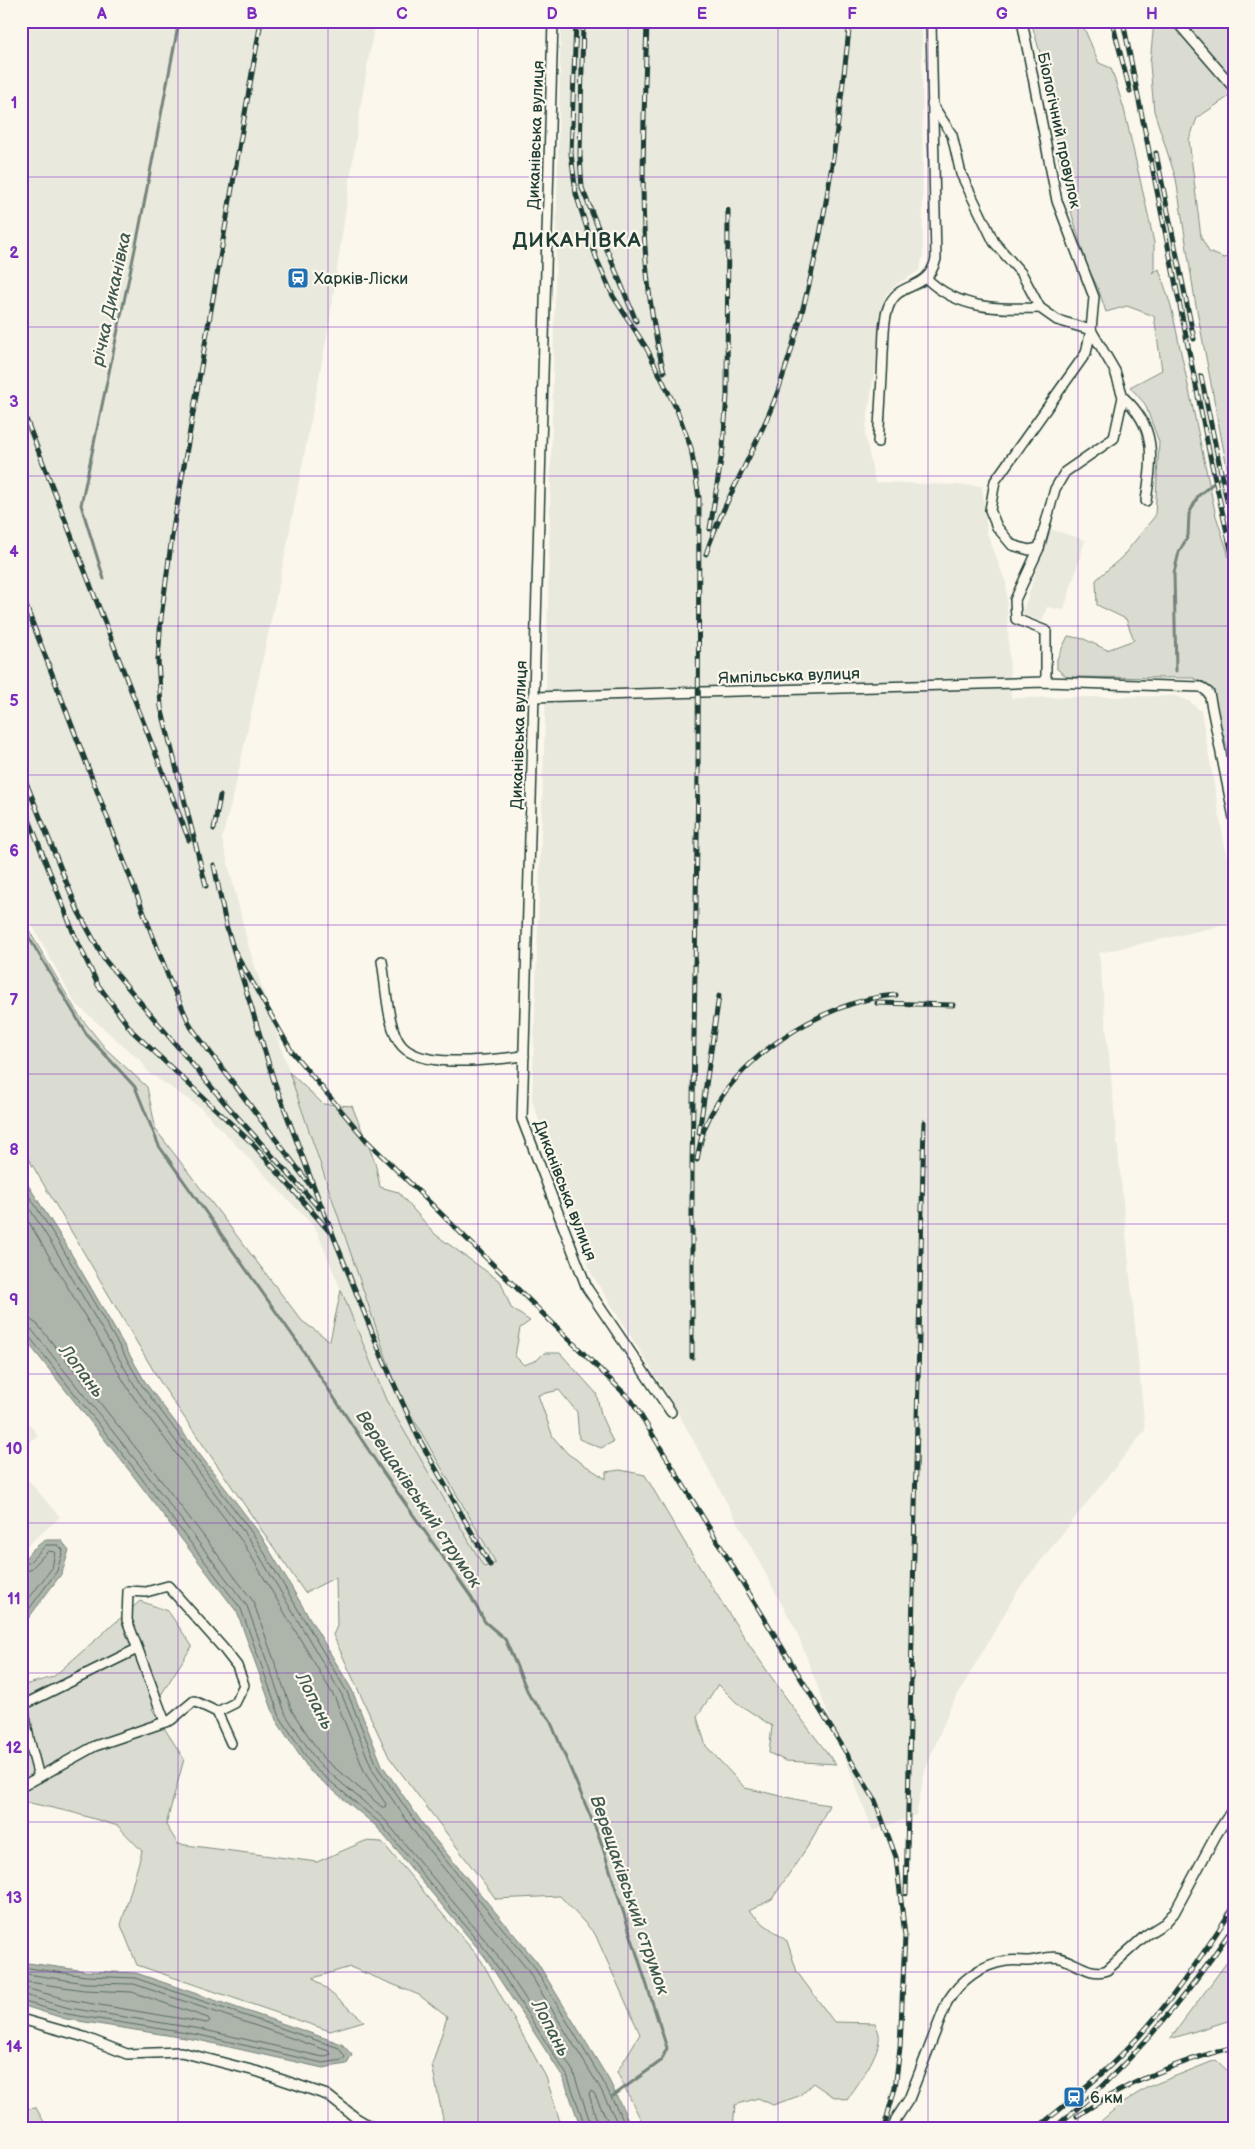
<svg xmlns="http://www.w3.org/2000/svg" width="1255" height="2149" viewBox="0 0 1255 2149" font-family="'Balsamiq Sans',sans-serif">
  <rect width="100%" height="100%" fill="#fbf7ec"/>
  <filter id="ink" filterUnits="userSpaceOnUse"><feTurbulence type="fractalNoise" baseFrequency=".02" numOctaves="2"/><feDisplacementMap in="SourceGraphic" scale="10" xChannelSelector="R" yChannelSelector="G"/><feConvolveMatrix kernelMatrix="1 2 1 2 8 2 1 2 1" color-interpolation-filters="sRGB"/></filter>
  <g filter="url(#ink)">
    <g fill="#eae9de">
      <path d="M21,21H375L361,104L329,325L285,555L235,788L222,839L249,948L323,1176L405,1406L496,1563L484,1568L386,1400L316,1229L201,1108L149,1073L139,1058L138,1059L75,1003L21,905Z"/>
      <path d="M561,21H922L923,257L919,271L900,282L886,294L865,435L875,482L982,486L987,533L1006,583L1011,698L1176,696L1189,701L1201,711L1234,898V923L1099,953L1145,1430L1020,1587L950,1708L925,1771L916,1815L873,1831L796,1630L675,1407L591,1273L532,1100L546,688Z"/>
      <path d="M1050,529L1085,540L1064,610L1047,607L1042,621L1022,614Z"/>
      <path d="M21,1415L38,1435L21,1450Z"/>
      <path d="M21,1472L60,1517L21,1551Z"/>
    </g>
    <g fill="#dbdcd1" stroke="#7d8c82">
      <path d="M1031,21H1081L1099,63L1111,68L1124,109L1149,219L1154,243V270L1152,273L1159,269L1171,306L1216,516L1227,550L1234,584V768L1207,685L1193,678L1067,677L1057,669V659L1068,636L1084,639L1107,650L1134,640L1126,619L1097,605L1096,580L1122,557L1155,516L1159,442L1145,404L1130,387L1162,370L1154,316L1127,306L1106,312L1098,288L1087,266L1068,201L1057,150L1051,92Z"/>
      <path d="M1154,21H1212L1216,24L1220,21H1234V93L1197,118L1189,140L1201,237L1209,252L1224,258L1234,256V356L1229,361L1230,366L1234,363V504L1195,300L1176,179L1154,111L1150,64Z"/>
      <path d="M21,917L78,1014L105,1048L147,1087L156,1130L302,1321L330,1341L341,1290L386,1400L484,1567L496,1563L398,1392L289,1072L323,1104L352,1106L375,1162L380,1187L398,1192L436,1235L501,1282L511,1308L530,1321L520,1328L515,1356L524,1365L537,1360L544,1353H560L596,1393L602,1418L613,1442L601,1448L579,1439L577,1412L559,1390L538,1395L553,1437L568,1454L606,1479V1472L620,1470L645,1475C703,1576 763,1672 836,1764L786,1761L769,1753L772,1726L737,1703L718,1684L697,1717L706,1746L745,1788L804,1801L829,1805L812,1840L772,1899L749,1911L764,1924L787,1941L797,1972L834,2022L875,2023C876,2026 878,2030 879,2034C882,2052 857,2085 847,2100L832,2096L813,2083L799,2096L773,2105L758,2098L735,2105L733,2128H645L617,2072L640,2034L595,1934L560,1896L496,1899L389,1757L333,1635L337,1626L336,1577L305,1593L162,1385L21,1146Z"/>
      <path d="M140,1601L168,1611L192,1646L152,1709L184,1759L166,1825L178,1844L317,1862L365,1841L382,1842L481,1960L546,2077L562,2128H452L444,2124L432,2065L447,2017L419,1995L350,1967L313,1978L364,2021L330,2031L137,1965L121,1925L142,1851L118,1826L71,1812L21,1801V1686L53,1677Z"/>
      <path d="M1234,1952V2019L1170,2039L1233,1954Z"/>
      <path d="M1216,2060L1231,2074L1233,2128H1093L1122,2103L1148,2087Z"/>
      <path d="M36,2108L44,2122L61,2128H21V2109Z"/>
    </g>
    <g fill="#adb4aa" stroke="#74847b">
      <path d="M21,1174L65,1243L147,1385L260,1534L352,1690L382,1765L427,1830L537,1962L609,2080L632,2128H581L563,2077L485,1957L376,1826L310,1771L276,1720L237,1612L132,1474L21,1334Z"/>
      <path d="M45,1540H61L69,1550L62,1573L21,1628V1563L32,1550Z"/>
      <path d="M21,1962L86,1971L136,1973L342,2044L352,2055L347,2064L323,2068L198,2040L66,2019L21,2005Z"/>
    </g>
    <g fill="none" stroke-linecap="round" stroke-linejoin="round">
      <g stroke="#586d63" stroke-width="1">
        <path d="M21,1183L61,1246L143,1387L255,1537L347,1692L378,1768L423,1833L533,1965L604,2083L627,2128"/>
        <path d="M21,1195L55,1249L138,1391L250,1540L342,1695L373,1771L418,1837L527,1969L599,2086L620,2128"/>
        <path d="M21,1209L132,1395L244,1544L335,1698L365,1773L386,1804L385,1807H382L323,1758L292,1711L253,1601L147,1462L38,1325L31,1320L21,1318"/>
        <path d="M21,1326H27L32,1330L141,1467L247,1606L286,1715L318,1763L384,1819L494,1951L573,2071L592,2128"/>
        <path d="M21,1332L27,1334L136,1471L241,1609L280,1717L313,1767L380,1823L489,1954L567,2075L586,2128"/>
        <path d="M21,1566C30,1565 39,1551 46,1545H58L63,1550L57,1571L21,1620"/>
        <path d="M21,1572L30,1570L48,1551L55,1552L52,1568L21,1609"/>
        <path d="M21,1967L86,1976L135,1978L339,2048L345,2057L343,2060L323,2063L199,2035L67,2014L21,2001"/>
        <path d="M21,1973L85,1983L134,1984L329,2051L331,2054L323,2057L200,2029L69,2008L21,1994"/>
        <path d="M21,1981L84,1990L132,1992L208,2018L210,2021L207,2023L70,2000L21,1987"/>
        <path d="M599,2128L589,2094L591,2091L594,2093L611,2128"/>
      </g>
      <g stroke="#74847b" stroke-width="3">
        <path d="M104,579L81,505L139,230L179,21"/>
        <path d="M1176,671L1174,573L1179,552L1188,536L1189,514L1198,496L1234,466"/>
        <path d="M21,924L87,1035L135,1087L159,1146L298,1343L383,1472L471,1597L485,1622L505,1639L530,1697L549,1718L600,1839L667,2048L661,2061L613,2096"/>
      </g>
      <g stroke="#1f3d34" stroke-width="12">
        <g id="minor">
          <path d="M553,21L522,1119L587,1288L671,1412"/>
          <path d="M1022,21L1057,201L1094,297L1091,330L1086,353L995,481L990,510L997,527L1012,545L1029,550L1039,548"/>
          <path d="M1176,21L1234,88"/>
          <path d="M932,104L952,135L961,174L994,242L1022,274L1040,308L1057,320L1091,330"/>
          <path d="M926,278C959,310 997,309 1040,308"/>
          <path d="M1123,397C1158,428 1152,459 1146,501"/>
          <path d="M878,442C880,412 882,383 883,353C884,339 883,321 888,308C898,279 927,294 936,259L931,21"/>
          <path d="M1046,682V631L1016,619L1015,600L1039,548L1055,489L1065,472L1114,438L1123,397L1115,371L1091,330"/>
          <path d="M534,697L1046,682L1201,687L1209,693L1234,818"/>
          <path d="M382,961C386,983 387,1030 402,1046C424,1070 494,1059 524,1056"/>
          <path d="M165,1722L127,1620L128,1591L146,1592L168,1586L223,1648L237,1666L244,1685L235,1703L217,1712"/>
          <path d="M39,1777L29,1739L23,1705L137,1649"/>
          <path d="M21,1787L95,1746L171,1720L194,1701L217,1712L231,1743"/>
          <path d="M21,2019L84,2037L127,2054L181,2052L259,2072L327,2095L356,2118L373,2128"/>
          <path d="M893,2128L896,2119L909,2099L947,2002C960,1981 980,1965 1006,1961C1014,1960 1021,1961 1029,1961C1039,1960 1050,1955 1060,1958C1076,1962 1091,1977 1107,1970L1146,1935L1165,1923L1174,1913L1216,1835L1234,1807"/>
        </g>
      </g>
      <use href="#minor" stroke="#fbf7ec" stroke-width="9"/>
      <g stroke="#1f3d34" stroke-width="5">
        <g id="rail">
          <path d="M576,21L571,153L576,194L597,260L613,296L647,349L677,410L691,448L699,498L698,774L692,1169V1357"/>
          <path d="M647,21C644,139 634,257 664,372"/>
          <path d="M1112,21L1130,91"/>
          <path d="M1123,21L1211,461L1234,564"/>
          <path d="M583,22L580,156L582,188L636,321"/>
          <path d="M1156,153L1194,339"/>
          <path d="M1201,376L1227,501"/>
          <path d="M21,406L189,840"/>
          <path d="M710,529L723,447L727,395L728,210"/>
          <path d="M706,554C725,497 758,447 778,391C821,268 836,150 850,21"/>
          <path d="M21,593L170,981L191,1027L310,1185"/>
          <path d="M21,770L78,911L104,959L224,1102L319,1208"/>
          <path d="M21,799L74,934L98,985L132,1031L254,1145L329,1231"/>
          <path d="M214,829L220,796"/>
          <path d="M214,865L226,925L274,1081L317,1195L382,1357L418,1437L490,1565"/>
          <path d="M206,886L161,707L158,660L161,618L173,529L261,21"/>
          <path d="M234,950L292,1052L366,1140L632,1401L875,1800L896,1857L905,1936L900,2048L895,2088L884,2128"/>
          <path d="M877,1003L953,1005"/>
          <path d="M699,1133L719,996"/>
          <path d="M697,1160C699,1149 701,1137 705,1127C732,1059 824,1000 896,995"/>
          <path d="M906,1894L924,1122"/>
          <path d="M1077,2116C1125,2084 1178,2061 1234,2047"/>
          <path d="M1037,2128C1068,2103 1099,2078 1126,2050C1168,2007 1202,1956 1234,1906"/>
          <path d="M1054,2128C1126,2070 1182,2003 1234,1926"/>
        </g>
      </g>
      <use href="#rail" stroke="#fbf7ec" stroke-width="3" stroke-dasharray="9" stroke-linecap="butt"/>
    </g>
  </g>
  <path fill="none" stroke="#7b2cbf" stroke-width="1" stroke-opacity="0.55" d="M178,21V2128M328,21V2128M478,21V2128M628,21V2128M778,21V2128M928,21V2128M1078,21V2128M21,177H1234M21,327H1234M21,476H1234M21,626H1234M21,775H1234M21,925H1234M21,1074H1234M21,1224H1234M21,1374H1234M21,1523H1234M21,1673H1234M21,1822H1234M21,1972H1234"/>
  <defs>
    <g id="station-square" transform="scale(1.125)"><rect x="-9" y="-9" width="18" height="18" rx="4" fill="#1f6fb2" stroke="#fbf7ec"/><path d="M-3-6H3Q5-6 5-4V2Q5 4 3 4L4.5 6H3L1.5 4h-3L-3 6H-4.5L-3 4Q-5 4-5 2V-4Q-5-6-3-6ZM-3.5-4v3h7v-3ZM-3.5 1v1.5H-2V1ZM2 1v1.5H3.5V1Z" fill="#fff"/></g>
  </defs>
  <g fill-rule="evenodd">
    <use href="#station-square" x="298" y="278"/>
    <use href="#station-square" x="1074" y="2097"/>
  </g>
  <g text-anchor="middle" stroke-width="4.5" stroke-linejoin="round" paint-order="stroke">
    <g font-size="16" fill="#1f3d34" stroke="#fbf7ec">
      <text transform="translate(1060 130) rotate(78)" y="6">Біологічний провулок</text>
      <text transform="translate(535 135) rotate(-88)" y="6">Диканівська вулиця</text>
      <text transform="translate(789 675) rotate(-2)" y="6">Ямпільська вулиця</text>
      <text transform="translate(518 735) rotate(-88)" y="6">Диканівська вулиця</text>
      <text transform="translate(566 1190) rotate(69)" y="6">Диканівська вулиця</text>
    </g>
    <g font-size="16" fill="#1f3d34" stroke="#fbf7ec" text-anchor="start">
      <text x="314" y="284">Харків-Ліски</text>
      <text x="1090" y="2103">6 км</text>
    </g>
    <g font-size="18" font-style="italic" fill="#425b52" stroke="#fbf7ec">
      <text transform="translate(111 299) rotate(-78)" y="6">річка Диканівка</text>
      <text transform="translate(82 1371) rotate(53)" y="6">Лопань</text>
      <text transform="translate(419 1499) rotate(56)" y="6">Верещаківський струмок</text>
      <text transform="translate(315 1701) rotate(63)" y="6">Лопань</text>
      <text transform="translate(630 1895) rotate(71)" y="6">Верещаківський струмок</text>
      <text transform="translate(551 2028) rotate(62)" y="6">Лопань</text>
    </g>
    <g font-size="21" font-weight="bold" letter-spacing="1" fill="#1f3d34" stroke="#fbf7ec">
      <text x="577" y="247">ДИКАНІВКА</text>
    </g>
  </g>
  <rect width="1255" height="2149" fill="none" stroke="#fbf7ec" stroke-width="55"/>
  <rect x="28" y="28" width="1200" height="2094" fill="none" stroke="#7b2cbf" stroke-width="2"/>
  <g font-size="16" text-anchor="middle" font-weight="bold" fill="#7b2cbf">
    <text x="102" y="19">A</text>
    <text x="252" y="19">B</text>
    <text x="402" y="19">C</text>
    <text x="552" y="19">D</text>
    <text x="702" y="19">E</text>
    <text x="852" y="19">F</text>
    <text x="1002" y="19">G</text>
    <text x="1152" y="19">H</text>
    <text x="14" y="108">1</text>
    <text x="14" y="258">2</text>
    <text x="14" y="407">3</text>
    <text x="14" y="557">4</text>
    <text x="14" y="706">5</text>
    <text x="14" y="856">6</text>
    <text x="14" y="1005">7</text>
    <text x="14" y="1155">8</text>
    <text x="14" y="1305">9</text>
    <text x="14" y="1454">10</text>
    <text x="14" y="1604">11</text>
    <text x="14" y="1753">12</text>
    <text x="14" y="1903">13</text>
    <text x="14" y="2052">14</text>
  </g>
</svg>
